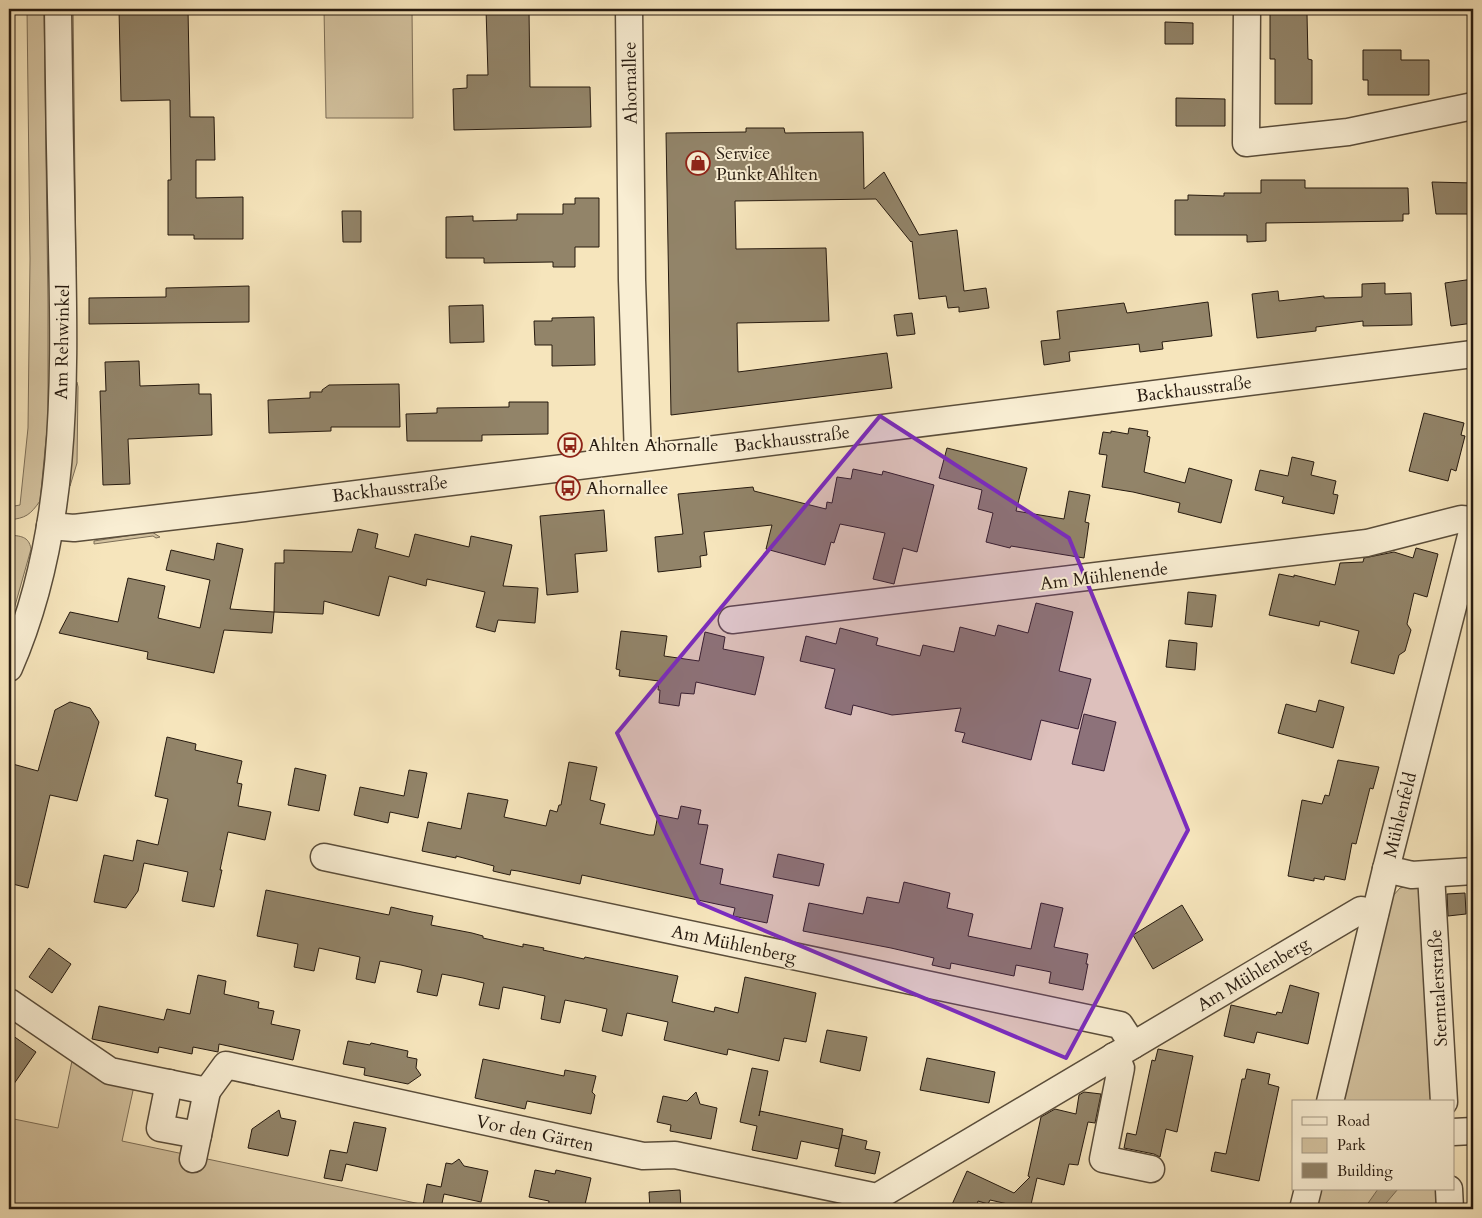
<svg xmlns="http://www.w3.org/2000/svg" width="1482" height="1218" viewBox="0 0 1482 1218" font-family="Cardo,serif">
  <rect width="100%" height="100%" fill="#f6e5bc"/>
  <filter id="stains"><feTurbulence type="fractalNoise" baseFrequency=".004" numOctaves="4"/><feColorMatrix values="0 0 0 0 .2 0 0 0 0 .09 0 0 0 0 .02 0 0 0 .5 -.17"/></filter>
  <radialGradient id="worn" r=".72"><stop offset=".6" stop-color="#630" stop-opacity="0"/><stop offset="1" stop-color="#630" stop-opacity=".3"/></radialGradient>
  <g fill="#d3c29f" stroke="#7c6e57">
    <path d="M27,9H44L48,304V419L40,501C30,515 26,518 9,520V507L20,505L28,428L30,259Z"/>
    <path d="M67,9H73L76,267L71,266Z"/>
    <path d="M324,9H412L413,118H326Z"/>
    <path d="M75,382H77L78,387L77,463L70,486L68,479Z"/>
    <path d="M152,532L160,537L156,538L153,536L94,544V541Z"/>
    <path d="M9,535C20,536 29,536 31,549L9,627V558L11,543H9Z"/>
    <path d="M1409,886H1416L1426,896L1439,1102H1338L1392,897L1400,888Z"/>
    <path d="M73,1056L134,1086L122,1141L444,1209H9V1118L58,1128Z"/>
    <path d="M1315,1189H1444L1445,1209H1310Z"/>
  </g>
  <path fill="#afa081" stroke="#786a53" d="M1378,1189H1398L1381,1209H1364Z"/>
  <g fill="#928469" stroke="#261a0f">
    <path d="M119,9H188L190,117H214L215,160H196V198L243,197V239H194V235H168V180H171L170,100L121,101Z"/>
    <path d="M486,9H529L530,87H590L591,127L454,130L453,89L467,88V75H488Z"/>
    <path d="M1270,14H1307L1308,59L1312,60V104H1275V59H1270Z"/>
    <path d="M1165,22L1193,23V44H1165Z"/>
    <path d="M1363,50H1401V60H1429V95H1368V80H1363Z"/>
    <path d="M1176,98L1225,99V126H1176Z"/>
    <path d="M746,128H784L785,133L863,132L864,189L884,172L919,235L957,230L964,291L986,288L989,308L959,312V307L948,308L946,296L919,299L912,241L911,242L876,199L735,201L736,249L826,248L829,321L737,323L738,372L887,353L892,388L671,415L666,133L746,132Z"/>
    <path d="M1261,180H1305V188H1408L1409,214H1403V221L1266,223V241L1247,242V235H1175V200H1188V195L1224,196V193H1261Z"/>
    <path d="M1432,182L1473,183V214H1436Z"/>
    <path d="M575,198H599V247H575V267H553V262L484,263V258H446V217L473,216V221L517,220V214H563V204H575Z"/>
    <path d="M342,211H361V242H343Z"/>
    <path d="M1473,279V323L1451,326L1445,283Z"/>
    <path d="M1385,283V294L1411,293L1412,325L1363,326V321L1316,327V331L1257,338L1252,294L1278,291L1279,301L1324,296V298L1362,297V284Z"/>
    <path d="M249,286V322L89,324V298L166,297V288Z"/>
    <path d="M1208,302L1212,336L1162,342L1163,349L1140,352L1139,344L1069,352L1070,361L1044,365L1041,341L1060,339L1057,311L1124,303L1127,313Z"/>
    <path d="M483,305L484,342L450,343L449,306Z"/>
    <path d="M912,313L915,334L897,336L894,315Z"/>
    <path d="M594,317L595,365L552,366V345H535L534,321H552V318Z"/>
    <path d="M139,361L140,386L199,384V394H211L212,435L128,439L130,484L103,485L100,391H106L105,362Z"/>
    <path d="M399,384L400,427H331V431L269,433L268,400L310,398V392H322V390L329,385Z"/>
    <path d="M509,402H548V434L482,435V441H407L406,414L437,413V408L509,407Z"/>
    <path d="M1424,413L1464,423L1461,435L1465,436L1456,471L1451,469L1448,481L1409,471Z"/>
    <path d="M1129,428L1148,431L1147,436L1150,437L1144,472L1185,483L1189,468L1232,480L1221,523L1178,512L1180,503L1133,492L1102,487L1107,455L1099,454L1103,432L1111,433V431L1128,434Z"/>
    <path d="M947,448L1027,468L1016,511L1064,519L1069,491L1090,495L1085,522L1089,523L1084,558L1011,546L1010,548L986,542L993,513L978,509L982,490L939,478Z"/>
    <path d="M1292,457L1314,462L1311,475L1336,481L1333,494L1338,495L1334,514L1282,503L1284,497L1255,490L1260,470L1288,476Z"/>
    <path d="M853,469L882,475L883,471L934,485L917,552L903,548L894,584L873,579L885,533L840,524L834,543L831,542L825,565L766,549L772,525L704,532L707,555L700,556L701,567L658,572L655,537L683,534L678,494L753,487L754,491L826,509L827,502L832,503L837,477L851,479Z"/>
    <path d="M604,510L607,551L575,554L578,592L547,595L540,516Z"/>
    <path d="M358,529L378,534L375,548L409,557L415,534L469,547L471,536L512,545L503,586L538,588L535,623L498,620L495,632L476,627L485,592L427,579L426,586L389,576L379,616L324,601L323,614L274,612L275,563H284V550L352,552Z"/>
    <path d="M217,543L243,549L230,609L274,612L272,633L224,630L214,673L147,659L148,652L59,633L70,612L118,622L128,578L165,586L158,618L200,628L210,580L166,570L171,550L214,560Z"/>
    <path d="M1416,548L1438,554L1427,597L1414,593L1407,624L1411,630L1405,651L1399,655L1394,674L1351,663L1359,631L1320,621L1319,626L1269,615L1279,574L1294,577V575L1335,585L1340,563L1363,562L1364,558L1394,552L1413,558Z"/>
    <path d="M1188,592L1216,595L1212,627L1185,624Z"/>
    <path d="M1036,603L1073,612L1059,671L1091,679L1078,729L1041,720L1031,760L962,742L965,733L955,731L961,708L892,715L853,705L851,715L825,708L835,669L800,661L806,636L836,644L840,628L878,638L876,645L920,656L923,645L954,652L960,627L995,636L998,625L1028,633Z"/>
    <path d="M621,631L667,636L664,656L699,661L705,632L725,637L723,649L764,657L755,695L696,682L694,694L681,693L679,706L659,703L660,690H658L659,681L619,676L620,670L616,669Z"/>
    <path d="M1169,640L1197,643L1195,670L1166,667Z"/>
    <path d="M1319,700L1344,707L1333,748L1278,733L1286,704L1316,712Z"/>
    <path d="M70,702L90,708L99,722L77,801L50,795L28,888L9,883V763L38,771L55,710Z"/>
    <path d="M1084,714L1116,722L1104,771L1072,764Z"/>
    <path d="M167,737L196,744L195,750L242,761L237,783L242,784L238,806L271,812L265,840L228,832L220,870H222L214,907L182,901L188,872L144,863L138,891L126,908L94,902L104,855L133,861L137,840L158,845L168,799L155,796Z"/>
    <path d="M1338,760L1379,767L1373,789L1370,788L1356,844L1352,843L1345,880L1325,876L1324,880L1314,878V881L1288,876L1302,800L1322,804L1325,795L1329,796Z"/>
    <path d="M569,762L597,767L590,800L605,804L600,824L649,835H654L658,815L678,819L681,806L701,810L698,824L708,825L700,864L723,869L720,884L773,895L767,923L733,916L735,908L582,875L580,884L518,871L511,870L510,875L493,871L494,866L456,856V858L422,851L428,822L461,829L468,793L508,800L504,817L546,826L550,810L557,812L559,805H561Z"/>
    <path d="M295,768L326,775L319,811L288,805Z"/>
    <path d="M409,770L427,773L418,818L390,812L388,823L354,815L360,787L404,796Z"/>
    <path d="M778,854L824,864L819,886L773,877Z"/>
    <path d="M904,882L950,893L947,908L973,914L968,936L1031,949L1041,903L1063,908L1054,947L1088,954L1086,964H1088L1083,990L1049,983L1051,972L1016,965L1014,976L951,963L950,969L932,965L934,958L891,948L803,931L809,903L863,914L867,897L899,903Z"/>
    <path d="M266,890L389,915L391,907L412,912L433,916L431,925L472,933L483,936V938L523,947V944L544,948L543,950L584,959L585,957L678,976L672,1002L714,1012L715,1007L738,1013L745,977L816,993L806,1042L784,1038L779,1061L728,1049L727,1055L664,1040L668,1022L627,1013L622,1036L602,1031L607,1009L585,1004L565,1000L560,1023L541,1019L545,996L523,991L503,987L499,1009L479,1005L484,983L463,978L442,974L437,996L417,992L422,970L401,965L380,961L375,983L356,979L360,957L319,948L314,971L294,967L298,944L257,936Z"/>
    <path d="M1465,893L1466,914L1448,916L1447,894Z"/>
    <path d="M1182,905L1203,940L1153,969L1133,935Z"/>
    <path d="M49,948L71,964L52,993L29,977Z"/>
    <path d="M198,975L226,981L224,994L259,1002L258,1008L274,1011L271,1024L300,1030L293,1060L219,1044L218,1052L193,1047L192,1054L159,1047L158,1053L92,1039L99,1006L164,1020L167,1009L190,1014Z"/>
    <path d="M1290,985L1319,993L1308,1044L1257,1032L1254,1043L1224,1036L1231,1005L1276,1015L1277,1012L1282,1013Z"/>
    <path d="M827,1030L867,1037L860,1071L820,1062Z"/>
    <path d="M9,1033L36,1052L9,1091Z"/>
    <path d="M348,1041L370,1045L371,1043L408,1051L407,1057L417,1059L416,1068L421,1075L408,1084L364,1075L365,1068L343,1064Z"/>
    <path d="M1158,1049L1193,1056L1177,1132L1166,1129L1160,1157L1154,1154L1124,1148L1127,1133L1136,1135L1152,1060L1155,1061Z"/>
    <path d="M927,1058L995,1072L989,1103L920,1090Z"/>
    <path d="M483,1059L564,1076L565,1070L596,1076L592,1092L595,1095L591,1114L527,1101L525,1109L475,1098Z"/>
    <path d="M752,1068L768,1071L759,1116L760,1111L843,1129L839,1149L801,1141L797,1159L752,1150L757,1126L740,1122Z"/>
    <path d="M1247,1069L1270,1074L1268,1084L1279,1087L1259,1181L1211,1171L1215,1152L1226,1154L1242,1079H1245Z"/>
    <path d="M696,1092L700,1104L717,1108L711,1139L670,1131L671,1125L657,1122L663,1096L687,1101Z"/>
    <path d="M1084,1092L1101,1094L1095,1123L1088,1122L1078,1165L1069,1164L1064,1185L1037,1178L1030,1209L990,1200L988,1204L978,1201L976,1209H950L967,1171L1014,1193L1030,1177L1028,1176L1041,1117L1055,1109L1076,1114L1079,1095Z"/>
    <path d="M279,1110L281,1118L296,1121L288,1156L248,1148L252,1129Z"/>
    <path d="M354,1122L386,1128L377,1171L346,1164L342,1181L324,1178L330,1150L347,1153Z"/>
    <path d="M842,1135L867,1141L865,1149L880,1152L875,1174L835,1166Z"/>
    <path d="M459,1159L464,1166L488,1171L481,1202L444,1194L441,1208L423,1205L427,1184L441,1187L446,1163L452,1164Z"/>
    <path d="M535,1170L555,1174L556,1170L591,1178L584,1209H548L549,1201L529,1197Z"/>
    <path d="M680,1190L681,1209H650L649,1192Z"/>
  </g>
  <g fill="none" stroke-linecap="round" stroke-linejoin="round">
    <g stroke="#5a4d3a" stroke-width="29">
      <g id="minor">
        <path d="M629,9L632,280L638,457"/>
        <path d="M1247,9L1246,143L1348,132L1473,106"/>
        <path d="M50,526L74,528L244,508L1473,354"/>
        <path d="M732,620L1367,543L1461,519L1473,520"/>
        <path d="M9,668C67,536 65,388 62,247C60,168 59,88 58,9"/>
        <path d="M324,857L1120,1025L1133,1045"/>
        <path d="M1386,869L1412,875L1473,871"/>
        <path d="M1431,874L1444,1102"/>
        <path d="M9,1002L110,1071L207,1091L226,1065L643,1156L675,1155L877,1197L1339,923L1361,910L1375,913"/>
        <path d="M1114,1056L1121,1068L1103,1159L1151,1169"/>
        <path d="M169,1083L160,1128L198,1135L207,1091"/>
        <path d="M1330,1102L1386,869L1473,528"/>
        <path d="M1453,1132L1473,1131"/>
        <path d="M193,1159L198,1135"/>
        <path d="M1449,1189L1450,1209"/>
        <path d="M1303,1209L1308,1189"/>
      </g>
    </g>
    <use href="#minor" stroke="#f9eed3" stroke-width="26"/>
  </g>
  <path fill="#7b2cbf" fill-opacity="0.2" stroke="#7b2cbf" stroke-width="4" stroke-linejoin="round" d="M880,416L1069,538L1188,830L1066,1058L699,903L617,733Z"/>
  <defs>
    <g id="shop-ring" transform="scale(1.25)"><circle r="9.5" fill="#f9eed3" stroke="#8f2418" stroke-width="1.5"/><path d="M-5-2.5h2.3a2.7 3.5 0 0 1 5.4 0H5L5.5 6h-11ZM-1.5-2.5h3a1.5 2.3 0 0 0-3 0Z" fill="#8f2418"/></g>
    <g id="bus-ring" transform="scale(1.25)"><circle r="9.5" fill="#f9eed3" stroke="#8f2418" stroke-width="1.5"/><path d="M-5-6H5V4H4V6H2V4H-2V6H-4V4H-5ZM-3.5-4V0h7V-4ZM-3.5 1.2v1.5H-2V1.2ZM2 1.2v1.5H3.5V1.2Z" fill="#8f2418"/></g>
  </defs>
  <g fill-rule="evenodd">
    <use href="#shop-ring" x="698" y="163"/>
    <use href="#bus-ring" x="570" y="445"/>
    <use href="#bus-ring" x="568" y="488"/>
  </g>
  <g text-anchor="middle" stroke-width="4" stroke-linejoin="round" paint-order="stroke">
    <g font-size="18" fill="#261a0f" stroke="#f9eed3">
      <text transform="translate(630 83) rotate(-91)" y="6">Ahornallee</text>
      <text transform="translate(62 342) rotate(-89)" y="6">Am Rehwinkel</text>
      <text transform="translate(1194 389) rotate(-7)" y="6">Backhausstraße</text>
      <text transform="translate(792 439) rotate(-7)" y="6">Backhausstraße</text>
      <text transform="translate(390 489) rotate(-7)" y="6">Backhausstraße</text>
      <text transform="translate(1104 576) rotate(-7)" y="6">Am Mühlenende</text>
      <text transform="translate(1400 815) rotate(-76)" y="6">Mühlenfeld</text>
      <text transform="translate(734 944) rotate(12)" y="6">Am Mühlenberg</text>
      <text transform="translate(1253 974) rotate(-31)" y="6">Am Mühlenberg</text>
      <text transform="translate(1438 988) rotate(-93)" y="6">Sterntalerstraße</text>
      <text transform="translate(535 1133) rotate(12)" y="6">Vor den Gärten</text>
    </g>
    <g font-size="18" fill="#261a0f" stroke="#f9eed3" text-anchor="start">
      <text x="716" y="159">Service<tspan x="716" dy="21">Punkt Ahlten</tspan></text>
      <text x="588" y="451">Ahlten Ahornalle</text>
      <text x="586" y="494">Ahornallee</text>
    </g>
  </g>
  <rect width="1482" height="1218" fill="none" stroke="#f6e5bc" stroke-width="30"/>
  <rect x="10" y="10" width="1462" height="1198" fill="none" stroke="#261a0f" stroke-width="2.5"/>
  <rect x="15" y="15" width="1452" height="1188" fill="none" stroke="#261a0f"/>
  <rect x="1292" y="1100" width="162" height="90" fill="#f9eed3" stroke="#a59985"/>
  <rect x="1302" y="1117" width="25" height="8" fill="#f9eed3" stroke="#a59985"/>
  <text x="1337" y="1126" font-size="15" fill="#261a0f">Road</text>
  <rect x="1302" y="1138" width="25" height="15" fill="#d3c29f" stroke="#a59985"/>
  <text x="1337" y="1150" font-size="15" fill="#261a0f">Park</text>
  <rect x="1302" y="1163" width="25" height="15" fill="#928469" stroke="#a59985"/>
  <text x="1337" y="1176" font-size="15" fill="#261a0f">Building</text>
  <rect width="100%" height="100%" filter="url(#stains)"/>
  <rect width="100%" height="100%" fill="url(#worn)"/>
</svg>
